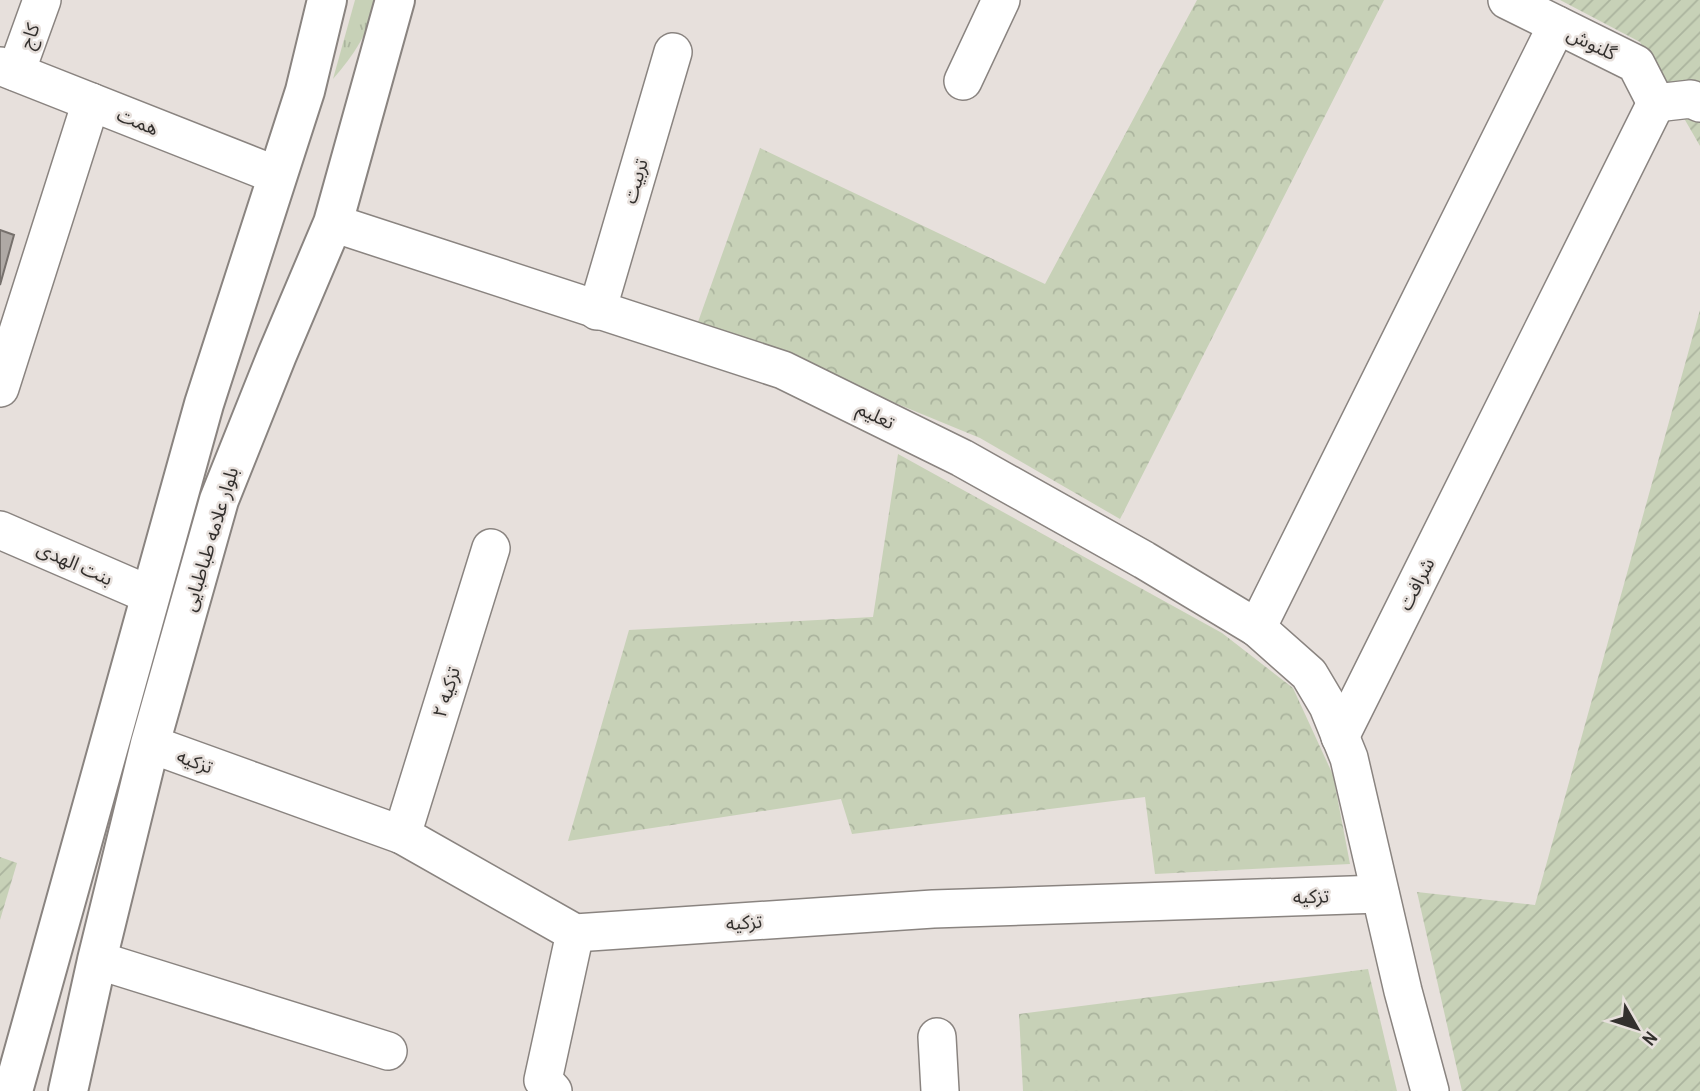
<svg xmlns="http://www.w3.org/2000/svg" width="1700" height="1091" viewBox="0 0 1700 1091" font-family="'Archivo Narrow','Noto Sans Arabic',sans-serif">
  <defs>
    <pattern id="grass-tufts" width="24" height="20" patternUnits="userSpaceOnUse" patternTransform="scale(1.75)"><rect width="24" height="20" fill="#c7d1b7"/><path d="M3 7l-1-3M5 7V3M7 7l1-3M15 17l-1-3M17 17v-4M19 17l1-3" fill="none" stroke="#abb49e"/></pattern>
    <pattern id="forest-crowns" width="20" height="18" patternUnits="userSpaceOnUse" patternTransform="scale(1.75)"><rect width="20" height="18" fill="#c7d1b7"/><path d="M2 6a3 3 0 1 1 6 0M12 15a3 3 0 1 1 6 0" fill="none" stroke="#abb49e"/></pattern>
    <pattern id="garden-furrows" width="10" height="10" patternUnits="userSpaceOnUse" patternTransform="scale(1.75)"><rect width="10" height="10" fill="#c7d1b7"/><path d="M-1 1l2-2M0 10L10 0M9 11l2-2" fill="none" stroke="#abb49e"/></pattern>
  </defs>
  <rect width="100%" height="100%" fill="#e7e0dc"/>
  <path fill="url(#grass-tufts)" d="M355,0H377C369,32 354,55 333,79Z"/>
  <g fill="url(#forest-crowns)">
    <path d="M1197,0H1384L1120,519L980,438L698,322L760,148L1045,284Z"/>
    <path d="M898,454L1222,633L1293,688L1333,775L1350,864L1155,874L1145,797L852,834L841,799L568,841L629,630L873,617Z"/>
    <path d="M1368,969L1397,1091H1023L1019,1014Z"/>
  </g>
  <g fill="url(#garden-furrows)">
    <path d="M1560,0H1700V146L1640,42Z"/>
    <path d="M1700,310V1091H1462L1417,892L1535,905Z"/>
    <path d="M0,857L17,863L0,920Z"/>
  </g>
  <path fill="#afa9a5" stroke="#76706c" stroke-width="2" d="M0,230L14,235L0,285Z"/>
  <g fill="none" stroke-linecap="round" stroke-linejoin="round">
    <g stroke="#8a8480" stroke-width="40">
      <g id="minor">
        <path d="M1507,0L1636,64L1656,103L1691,99L1700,103"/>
        <path d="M0,66L276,175"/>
        <path d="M16,72L42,0"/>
        <path d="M963,81L1001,0"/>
        <path d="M333,223L783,370L962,458L1144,560L1257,628L1309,674L1328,706L1349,758L1403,991L1430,1091"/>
        <path d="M597,311L673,52"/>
        <path d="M0,388L91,102"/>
        <path d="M0,530L150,595"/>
        <path d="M1257,628L1557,25"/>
        <path d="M1340,737L1656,103"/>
        <path d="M150,744L402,835L575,933L933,909L1380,894"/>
        <path d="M402,835L491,548"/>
        <path d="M97,960L388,1051"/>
        <path d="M937,1037L940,1091"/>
        <path d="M553,1091L543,1080L575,933"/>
      </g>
    </g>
    <g stroke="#8a8480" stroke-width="42">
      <g id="major">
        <path d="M13,1091L204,404L305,91L327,0"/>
        <path d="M68,1091L97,960L150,744L219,500L277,355L333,223L395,0"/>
      </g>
    </g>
    <use href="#minor" stroke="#fff" stroke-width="37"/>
    <use href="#major" stroke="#fff" stroke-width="38"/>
  </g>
  <g text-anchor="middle" stroke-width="5" stroke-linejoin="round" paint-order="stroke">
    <g font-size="19" fill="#33302e" stroke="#e7e0dc">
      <text transform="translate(29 36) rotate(-71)" y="7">کاج</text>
      <text transform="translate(1592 43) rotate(26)" y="7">گلنوش</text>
      <text transform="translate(138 121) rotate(22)" y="7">همت</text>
      <text transform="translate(635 181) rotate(-74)" y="7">تربیت</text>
      <text transform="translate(876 415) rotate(26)" y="7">تعلیم</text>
      <text transform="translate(210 539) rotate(-73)" y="7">بلوار علامه طباطبایی</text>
      <text transform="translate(75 563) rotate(24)" y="7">بنت الهدی</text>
      <text transform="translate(1416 584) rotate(-63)" y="7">شرافت</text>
      <text transform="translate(446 692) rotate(-73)" y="7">تزکیه ۲</text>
      <text transform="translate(195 761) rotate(20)" y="7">تزکیه</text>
      <text transform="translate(1311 896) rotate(-2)" y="7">تزکیه</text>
      <text transform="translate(744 922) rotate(-4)" y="7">تزکیه</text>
    </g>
  </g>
  <g transform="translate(1637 1028) rotate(129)" stroke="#e7e0dc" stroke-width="5" paint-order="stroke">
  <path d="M0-5L12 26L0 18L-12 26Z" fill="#33302e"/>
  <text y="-10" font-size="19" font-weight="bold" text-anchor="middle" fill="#33302e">N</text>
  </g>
</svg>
